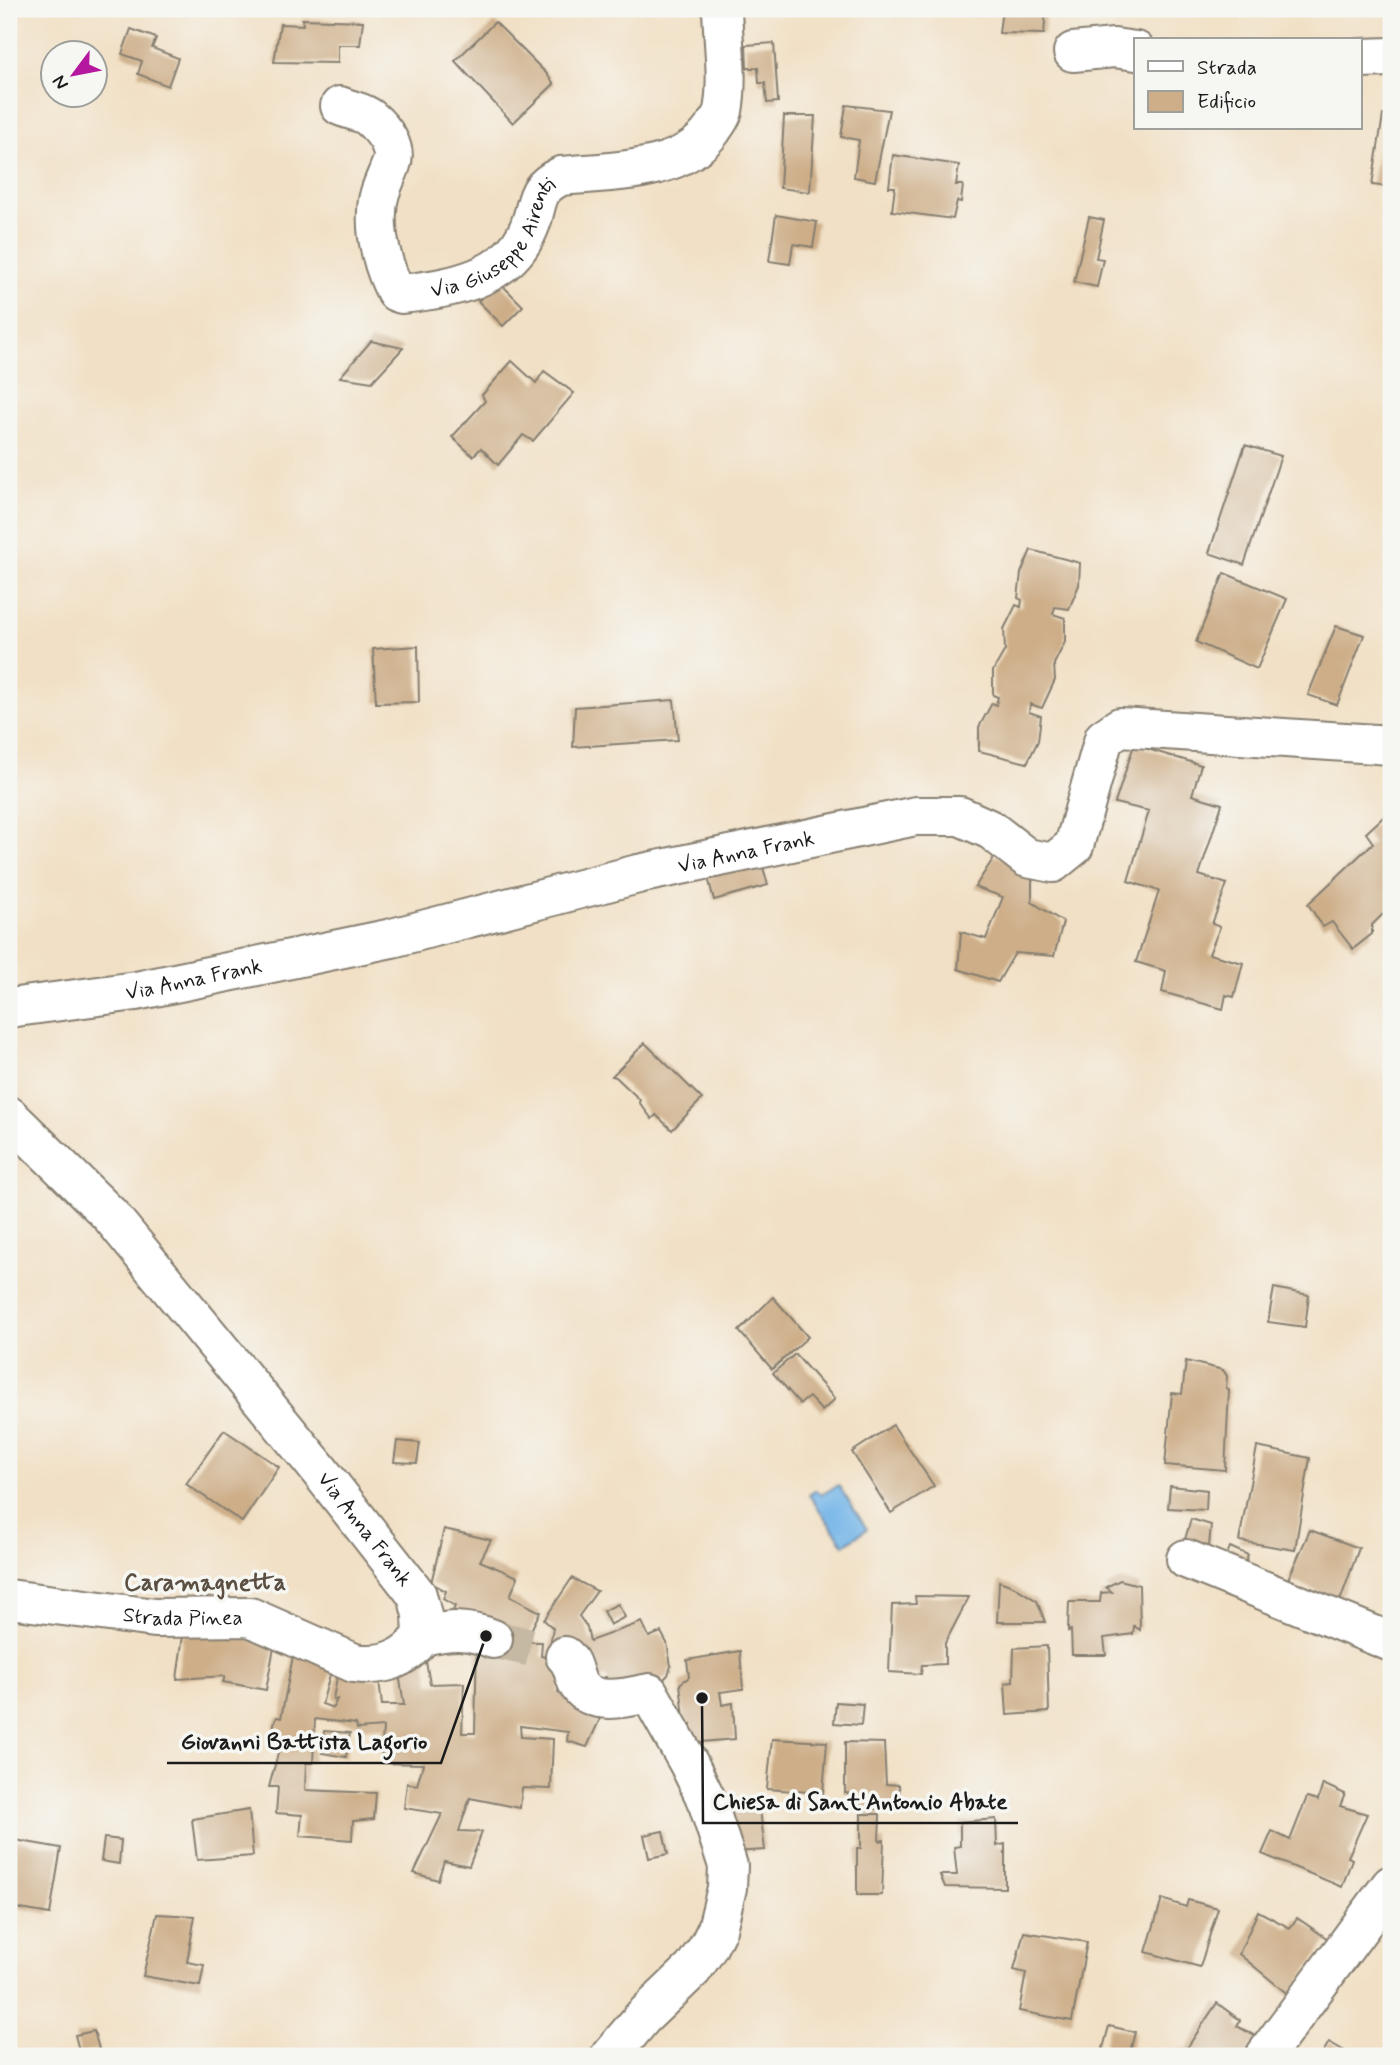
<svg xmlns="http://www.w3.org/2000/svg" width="1400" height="2065" viewBox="0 0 1400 2065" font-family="Mynerve,sans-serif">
  <rect width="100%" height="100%" fill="#f6f6f2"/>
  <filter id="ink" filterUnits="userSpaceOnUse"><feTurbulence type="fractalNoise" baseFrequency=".0143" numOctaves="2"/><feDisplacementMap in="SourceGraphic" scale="14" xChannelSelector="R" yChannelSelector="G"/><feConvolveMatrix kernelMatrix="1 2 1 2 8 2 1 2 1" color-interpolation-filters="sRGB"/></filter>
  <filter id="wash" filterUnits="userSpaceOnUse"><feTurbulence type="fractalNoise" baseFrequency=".00686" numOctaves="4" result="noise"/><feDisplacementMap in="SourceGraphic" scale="28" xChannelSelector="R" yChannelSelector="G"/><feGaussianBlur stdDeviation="1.57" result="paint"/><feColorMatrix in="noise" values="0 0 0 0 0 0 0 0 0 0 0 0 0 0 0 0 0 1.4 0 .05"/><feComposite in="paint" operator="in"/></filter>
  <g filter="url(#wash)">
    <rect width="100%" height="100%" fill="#f1e0c5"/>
    <path fill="#72b4e7" stroke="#476882" stroke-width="2" d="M838,1485L867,1529L844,1545L809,1495L816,1490L821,1495Z"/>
    <g id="blocks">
      <g fill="#cdae88">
        <path d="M1002,9H1046L1044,34L999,33Z"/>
        <path d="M302,19L363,21L360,45H338V63L274,62L280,24L303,25Z"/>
        <path d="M495,22L547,74L554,84L513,123L455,61Z"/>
        <path d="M131,29L156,38L152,48L178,58L168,86L138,74L142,61L122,54Z"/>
        <path d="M774,43L778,102L767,103L765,83H759L758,68H747L746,45Z"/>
        <path d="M846,105L889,110L875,181L854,177L859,140L841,137Z"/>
        <path d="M1383,115L1391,116V187L1372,185Z"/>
        <path d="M784,116H815L810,192L780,188Z"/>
        <path d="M893,155L959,165L956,185H963L961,202L957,201L953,219L892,211L895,187H889Z"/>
        <path d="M776,215L817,222L813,247L793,244L790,264L769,261Z"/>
        <path d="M1089,217L1104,220L1096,258L1103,259L1097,287L1074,282Z"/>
        <path d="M498,281L523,306L503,326L478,301Z"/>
        <path d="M371,341L403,348L372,382L340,377Z"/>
        <path d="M512,361L536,383L544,371L574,393L533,441L523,435L498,465L481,448L473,456L452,437L485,401L482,395Z"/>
        <path d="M1245,445L1281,456L1244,565L1209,553Z"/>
        <path d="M1031,550L1080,563L1079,585L1069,609L1055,607L1053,614L1065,618V642L1054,664L1055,680L1042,708L1030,704L1029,712L1041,716L1038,741L1027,763L979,751V727L992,703L996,705L998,697L993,695V671L1005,650L1004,629L1016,605L1021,607L1022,600L1018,598L1021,573Z"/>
        <path d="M1224,573L1287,599L1257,669L1196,642Z"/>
        <path d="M1336,626L1364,635L1337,705L1308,695Z"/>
        <path d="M418,646L419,702L376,703L373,649Z"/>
        <path d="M674,700L678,740L573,747L575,707Z"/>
        <path d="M1134,745L1201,765L1192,795L1222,804L1199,875L1227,884L1212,924L1220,927L1209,954L1243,963L1234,997L1226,995L1223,1009L1162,992L1166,971L1136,962L1159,891L1128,881L1149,811L1115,803Z"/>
        <path d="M1391,810V906L1372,925V934L1353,949L1332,922L1323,927L1308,904L1373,843L1366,833Z"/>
        <path d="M995,856L1032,868V902L1063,922L1054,956L1015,953L998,982L958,969L961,932L986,939L1003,897L975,887Z"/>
        <path d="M761,860L768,885L714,900L707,874Z"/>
        <path d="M645,1043L702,1099L672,1130L656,1115L652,1119L639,1102L640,1100L616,1077L612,1076Z"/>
        <path d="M1274,1288L1309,1295L1305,1327L1268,1322Z"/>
        <path d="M773,1297L808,1337L772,1369L739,1331Z"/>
        <path d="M795,1354L835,1399L822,1411L809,1397L800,1404L773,1373Z"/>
        <path d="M1186,1361L1223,1370L1227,1376L1226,1388L1229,1390L1225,1470L1165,1465L1172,1393L1182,1394Z"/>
        <path d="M893,1425L934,1486L891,1513L852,1452Z"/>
        <path d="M224,1430L279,1467L242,1522L186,1484Z"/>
        <path d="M397,1441L420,1443L417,1463L394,1462Z"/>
        <path d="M1257,1447L1310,1458L1295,1550L1239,1541Z"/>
        <path d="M1170,1486L1207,1490L1206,1510L1168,1508Z"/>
        <path d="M1191,1519L1211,1525L1208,1557L1183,1546Z"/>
        <path d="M444,1529L491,1540L480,1561L518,1577L510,1596L540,1612L525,1642H542L541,1656L548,1658L553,1628L544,1620L572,1578L597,1591L579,1616L587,1627L590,1641L642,1622L649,1637L661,1632L667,1643L671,1666L668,1675L663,1680L614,1693L606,1677L588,1682L560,1680L558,1693L602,1708L599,1721L587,1747L567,1741L568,1732L520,1726L521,1737L553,1739L551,1789L522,1788L520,1808L470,1798L459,1831L482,1832L469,1866L444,1861L438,1880L414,1873L442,1814L404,1808L407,1783L417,1785L423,1764L381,1763L383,1727L357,1729L356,1724L315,1719L313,1763H306L305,1790L376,1793L374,1819L353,1821L352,1840L300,1836L302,1815L276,1813L278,1787H269L280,1746L273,1745L274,1723L277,1717L281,1718L294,1651L333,1664L322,1704L333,1708L337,1699H333L338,1672L379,1680L382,1705H404L398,1667L425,1656L430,1684L464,1683L462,1733H475L477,1639L493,1636L453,1611L455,1606L443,1599L446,1591L431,1583Z"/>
        <path d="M1310,1530L1359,1548L1340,1601L1288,1579Z"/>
        <path d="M1230,1547L1248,1555L1241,1573L1223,1565Z"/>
        <path d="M1120,1580L1139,1585L1140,1630L1134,1626L1133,1634L1104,1638L1106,1655H1072L1071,1630L1068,1631L1069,1602H1100L1101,1593L1112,1592L1106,1587Z"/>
        <path d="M999,1581L1013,1586L1037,1601L1045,1622H997Z"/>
        <path d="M915,1596L969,1597L945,1643V1664L922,1665L921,1674L889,1672L892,1605L916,1604Z"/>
        <path d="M618,1604L625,1617L610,1625L603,1611Z"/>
        <path d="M249,1630L275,1642L266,1690L223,1682L225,1676L177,1679L183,1635Z"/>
        <path d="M1047,1646L1049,1712L1007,1715L1005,1683L1013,1682L1014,1648Z"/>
        <path d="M740,1651L743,1689L720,1692L722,1705L733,1703L735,1739L690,1743L691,1724L685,1725L680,1684L689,1677L687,1660Z"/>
        <path d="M836,1702L863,1704L861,1725L834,1723Z"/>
        <path d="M324,1731L350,1733L346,1757L322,1753Z"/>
        <path d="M772,1739L827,1742L823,1793L767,1789Z"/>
        <path d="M845,1742L884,1743L886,1784L899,1785L901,1808L861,1810L860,1803L853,1801L855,1794L845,1793Z"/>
        <path d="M1323,1784L1345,1794L1340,1806L1367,1814L1348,1857L1352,1859L1342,1887L1262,1854L1272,1831L1290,1840L1307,1797L1318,1800Z"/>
        <path d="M759,1802L765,1850L732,1852V1803Z"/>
        <path d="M249,1810L253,1856L197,1860L192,1819Z"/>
        <path d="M861,1814H880L879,1841L884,1840L882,1895H857V1848H861Z"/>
        <path d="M996,1819L997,1846L1005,1844V1888L945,1887L940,1875H957L954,1847L960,1846V1822Z"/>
        <path d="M663,1831L668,1854L649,1858L644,1835Z"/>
        <path d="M104,1838L121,1840L119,1864L101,1861Z"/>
        <path d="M15,1840L61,1848L50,1914L9,1907V1869Z"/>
        <path d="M1162,1899L1186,1907L1188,1900L1218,1908L1200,1967L1146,1952Z"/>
        <path d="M1258,1911L1290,1928L1297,1918L1328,1939L1290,1996L1239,1954Z"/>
        <path d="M157,1914L195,1916L187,1962L204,1965L200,1986L143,1976Z"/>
        <path d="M1024,1932L1087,1942L1072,2021L1019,2011L1026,1973L1014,1970Z"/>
        <path d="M1217,2003L1240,2020L1237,2026L1257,2037L1245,2056H1175L1180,2048L1185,2051Z"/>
        <path d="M1109,2026L1135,2032L1129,2056H1101Z"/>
        <path d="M94,2031L99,2049L80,2054L75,2035Z"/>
        <path d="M1329,2042L1353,2056H1321Z"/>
      </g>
    </g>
  </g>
  <g filter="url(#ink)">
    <use href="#blocks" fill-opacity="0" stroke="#867e70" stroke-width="2"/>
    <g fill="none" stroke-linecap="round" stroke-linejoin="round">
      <path stroke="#c6b9a3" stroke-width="38" stroke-dasharray="38 19" stroke-linecap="butt" d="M493,1639L541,1650"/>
      <g stroke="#867e70" stroke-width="42">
        <g id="minor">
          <path d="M1073,52L1114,48L1136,51"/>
          <path d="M1360,58L1391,57"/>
          <path id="s1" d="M340,106C349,110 363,112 370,118C383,129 398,148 391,165C385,181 377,194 377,212C375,237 384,270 396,292L402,294C451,288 508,280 529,228C540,202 532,190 561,176C609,171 681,174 712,130C716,124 721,118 723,111C729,79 723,42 722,9"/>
          <path id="s2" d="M9,1008L136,991L392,938L638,874L916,816H960L991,830L1027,858L1053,863L1074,846L1104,738L1120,727L1391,745"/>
          <path id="s3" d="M9,1116L110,1215L316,1466L417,1595L422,1615L423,1636"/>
          <path d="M1186,1559L1391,1642"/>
          <path id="s4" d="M9,1599L155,1618L250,1617L354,1663C384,1667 404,1660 423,1636"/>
          <path d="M423,1636C450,1630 466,1628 493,1639"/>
          <path d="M565,1656C574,1664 573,1676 579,1686C594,1707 630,1697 649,1693L689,1764L707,1801L728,1866L727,1888L717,1929L708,1947L693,1969L643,2017L610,2056"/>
          <path d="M1265,2056L1391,1885"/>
        </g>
      </g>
      <use href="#minor" stroke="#fff" stroke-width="38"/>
    </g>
  </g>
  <g text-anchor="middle" stroke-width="7" stroke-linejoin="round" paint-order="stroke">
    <g font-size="21" fill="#1c1c1c" stroke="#f6f6f2">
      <text dy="7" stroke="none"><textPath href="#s1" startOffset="343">Via Giuseppe Airenti</textPath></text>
      <text dy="7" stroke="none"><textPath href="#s2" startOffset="754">Via Anna Frank</textPath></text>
      <text dy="7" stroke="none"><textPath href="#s2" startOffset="187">Via Anna Frank</textPath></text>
      <text dy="7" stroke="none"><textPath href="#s3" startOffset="546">Via Anna Frank</textPath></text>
      <text dy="7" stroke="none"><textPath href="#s4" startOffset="175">Strada Pinea</textPath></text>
    </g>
    <g font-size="24" font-weight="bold" fill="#5a4f42" stroke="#f6f6f2">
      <text x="205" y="1590">Caramagnetta</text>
    </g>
  </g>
  <path fill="none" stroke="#1c1c1c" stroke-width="2.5" d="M486 1636L441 1763H167M702 1698L703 1823H1018"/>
  <g fill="#1c1c1c" stroke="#f6f6f2" stroke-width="2.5">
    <circle cx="486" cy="1636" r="7"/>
    <circle cx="702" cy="1698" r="7"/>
  </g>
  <g font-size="23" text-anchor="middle" font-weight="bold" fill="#1c1c1c" stroke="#f6f6f2" stroke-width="7" stroke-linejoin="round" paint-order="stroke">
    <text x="304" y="1749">Giovanni Battista Lagorio</text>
    <text x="860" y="1809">Chiesa di Sant'Antonio Abate</text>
  </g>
  <rect width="1400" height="2065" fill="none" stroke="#f6f6f2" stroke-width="35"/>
  <rect x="1134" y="38" width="228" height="91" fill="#f6f6f2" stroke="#9f9f9c" stroke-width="2"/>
  <rect x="1148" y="61" width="35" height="10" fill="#ffffff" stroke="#9f9f9c" stroke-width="2"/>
  <text x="1197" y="74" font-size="21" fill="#1c1c1c">Strada</text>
  <rect x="1148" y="91" width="35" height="21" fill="#cdae88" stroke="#9f9f9c" stroke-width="2"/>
  <text x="1197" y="108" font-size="21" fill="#1c1c1c">Edificio</text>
  <g transform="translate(74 74) rotate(238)"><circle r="33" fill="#f6f6f2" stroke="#9f9f9c" stroke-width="2"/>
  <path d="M0-5L12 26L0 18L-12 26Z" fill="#b5179e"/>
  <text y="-10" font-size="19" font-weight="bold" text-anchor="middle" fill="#1c1c1c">N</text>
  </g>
</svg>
